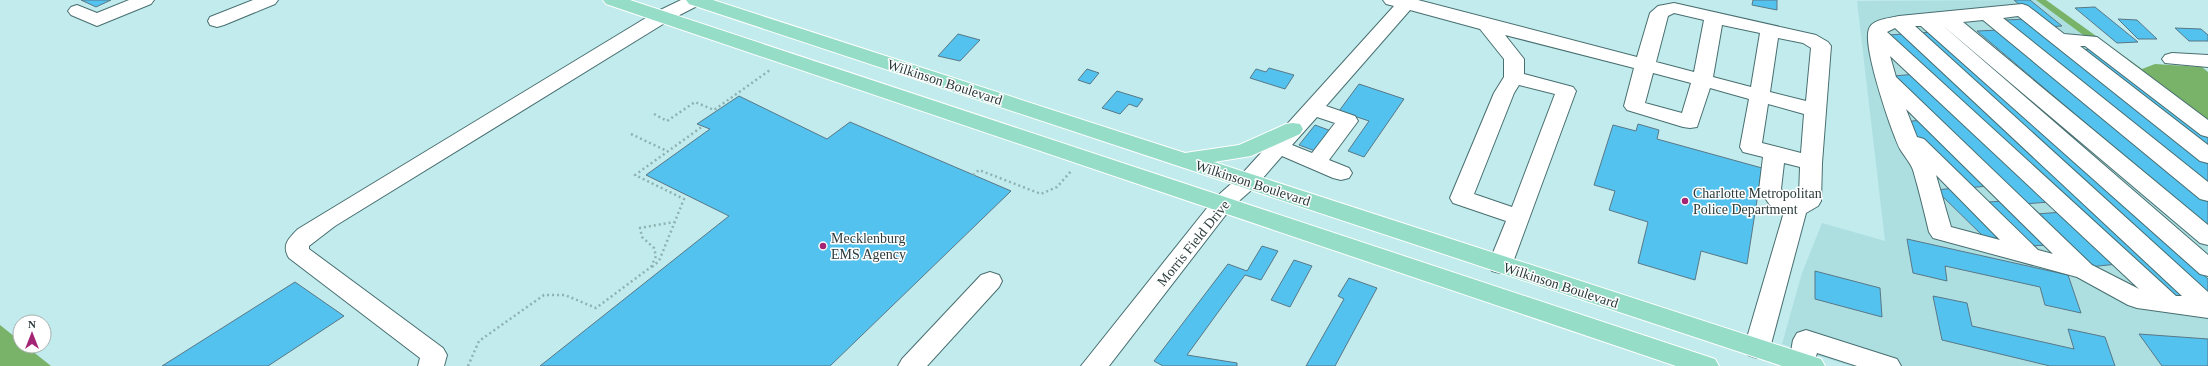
<svg xmlns="http://www.w3.org/2000/svg" width="2208" height="366" viewBox="0 0 2208 366" font-family="'Times New Roman',serif">
  <rect width="100%" height="100%" fill="#c1ebec"/>
  <path fill="#addfe1" d="M2036,0L2208,128V366H1850L1782,344L1802,273L1822,223L1885,241L1857,1Z"/>
  <g fill="#79b36a">
    <path d="M2036,0H2046L2142,69L2155,64L2202,67L2208,72V128Z"/>
    <path d="M0,325L20,341V346H26L51,366H0Z"/>
  </g>
  <g fill="#54c2ef" stroke="#587887">
    <path d="M81,0H111L96,7Z"/>
    <path d="M1753,0H1777V10L1752,5Z"/>
    <path d="M2014,0H2030L2062,26L2046,27Z"/>
    <path d="M2095,7L2138,42L2117,43L2075,8Z"/>
    <path d="M2027,19L2208,164V187L2005,20Z"/>
    <path d="M2118,19L2137,20L2157,39H2138Z"/>
    <path d="M2175,28L2201,29L2208,35V41H2189Z"/>
    <path d="M2000,30L2208,202V227L1977,31Z"/>
    <path d="M1934,32L2208,279V298L1918,33Z"/>
    <path d="M958,34L980,40L960,61L938,56Z"/>
    <path d="M1904,34L2193,299L2173,300L1888,35Z"/>
    <path d="M2097,49L2208,136V151L2080,50Z"/>
    <path d="M1269,68L1294,75L1285,89L1250,78L1256,69L1266,72Z"/>
    <path d="M1087,69L1099,73L1090,84L1078,80Z"/>
    <path d="M1917,74L2050,202L2023,204L1893,76Z"/>
    <path d="M1359,84L1404,99L1364,157L1348,151L1369,121L1339,111Z"/>
    <path d="M1117,91L1143,99L1137,107L1129,104L1120,114L1102,108Z"/>
    <path d="M739,96L827,139L850,122L1011,191L830,366H540L729,216L646,175L710,129L697,124Z"/>
    <path d="M1923,120L1989,186L1966,188L1902,122Z"/>
    <path d="M1638,124L1659,130L1657,139L1762,168L1747,264L1701,251L1695,280L1638,263L1648,222L1609,210L1615,191L1594,185L1613,125L1636,131Z"/>
    <path d="M1315,125L1334,132L1318,152L1299,145Z"/>
    <path d="M1955,188L2005,237L1986,239L1936,190Z"/>
    <path d="M2006,201L2050,245L2029,246L1987,202Z"/>
    <path d="M2063,212L2118,264L2089,267L2036,214Z"/>
    <path d="M1907,239L2068,275L2081,313L2045,305L2040,287L1945,266L1947,281L1913,273Z"/>
    <path d="M1262,246L1278,251L1261,280L1245,275L1187,355L1237,363V366H1163L1154,361L1228,264L1247,271Z"/>
    <path d="M1294,260L1312,266L1290,307L1271,300Z"/>
    <path d="M1815,271L1880,288L1882,317L1815,299Z"/>
    <path d="M1349,278L1377,288L1335,366H1306L1344,299L1338,296Z"/>
    <path d="M295,282L344,316L268,366H162Z"/>
    <path d="M1933,296L1967,303L1972,326L2074,349L2068,329L2105,337L2115,366H2050L1942,340Z"/>
    <path d="M2139,334L2208,339V366H2162Z"/>
  </g>
  <g fill="none" stroke-linecap="round" stroke-linejoin="round">
    <g stroke="#486e70" stroke-width="2">
      <g id="minor">
        <path d="M129,0H154L151,4L97,26L71,15L68,11L71,7L77,5L97,13Z"/>
        <path d="M253,0H278L275,4L224,25L217,27L210,25L208,21L210,17Z"/>
        <path d="M681,0H704L701,4L668,21L335,226L309,246V249L443,348L447,355L444,366H418L420,358L289,258C281,245 289,238 298,229L654,13Z"/>
        <path d="M1383,0H1418L1637,57L1650,13L1658,6L1674,3L1816,35L1828,42L1831,46L1822,163L1821,201L1818,206L1806,213L1770,348L1766,355L1757,358L1748,355L1744,348L1784,212L1770,205L1759,190L1763,157L1743,152L1740,147L1749,99L1710,88L1697,127L1690,128L1683,127L1627,110L1624,106L1634,68L1505,35L1524,59V74L1573,87L1576,91L1512,265L1508,271L1500,273L1492,271L1488,265L1506,221L1453,203L1450,198L1494,93L1504,77V59L1480,29L1410,10L1326,106L1355,116L1358,121L1329,160L1349,168L1352,173L1349,178L1341,180L1333,178L1282,156L1256,186L1231,208L1109,366H1081L1215,198L1240,176L1394,6L1386,4ZM1674,13L1704,20L1694,72L1656,62L1668,16ZM1722,25L1760,33L1751,87L1713,77ZM1778,38L1803,43L1811,48L1806,101L1770,92ZM1653,73L1691,83L1682,113L1645,103ZM1519,85L1555,94L1512,207L1474,194L1514,93ZM1768,104L1804,114L1801,153L1762,143ZM1317,117L1335,123L1312,153L1292,145ZM1784,163L1800,167L1799,197L1795,199L1786,195L1781,189Z"/>
        <path d="M2022,4L2028,6L2064,34L2097,37L2208,120V137L2201,135L2085,46H2080L2208,145V163L2200,161L2018,16L2003,18L2208,182V201L2200,199L1983,20L1963,22L2208,225V245L2200,243L1941,24L2208,255V276L2200,274L1921,26H1915L2208,292V318L2137,308L2128,305L2077,277L1933,238L1929,232C1924,211 1919,190 1913,170C1910,162 1904,156 1900,149C1891,130 1862,46 1869,29C1872,19 1891,18 1899,16ZM1895,28L2182,296H2176L1887,32ZM1890,56L2139,289L2092,265L1896,77ZM1906,109L2053,254L2038,250L1924,139L1917,137ZM1936,175L2000,240L1951,227Z"/>
        <path d="M2172,53L2208,55V67L2165,63L2162,59L2165,55Z"/>
        <path d="M990,272L999,275L1002,281L999,287L927,366H898L902,359L981,275Z"/>
        <path d="M1806,330L1897,359L1901,366H1857L1817,353L1813,366H1791L1789,363L1793,340L1797,333Z"/>
      </g>
    </g>
    <g stroke="#fff" stroke-width="2">
      <g id="major">
        <path d="M603,0H630L1715,359L1719,366H1676L606,4Z"/>
        <path d="M686,0H713L1185,153L1239,145L1286,124L1293,123L1300,124L1303,129L1300,134L1251,156L1214,162L1821,359L1825,366H1782L689,4Z"/>
      </g>
    </g>
    <g stroke="#90b1b2" stroke-width="2.5" stroke-dasharray="2 3" stroke-linecap="butt">
      <path d="M654,114L667,121L695,102L714,110L770,70"/>
      <path d="M631,134L667,151"/>
      <path d="M973,175L979,170L1041,194L1057,187L1072,170"/>
      <path d="M652,267L659,261L684,199L635,175L703,126"/>
      <path d="M468,366L479,341L544,295H565L596,308L651,267L656,256L654,248L642,237L640,228L674,222"/>
    </g>
    <use href="#minor" fill="#fff" fill-rule="evenodd"/>
    <use href="#major" fill="#95ddc7" fill-rule="evenodd"/>
  </g>
  <g fill="#a52575" stroke="#fff" stroke-width="1.5">
    <circle cx="1685" cy="201" r="4"/>
    <circle cx="823" cy="246" r="4"/>
  </g>
  <g text-anchor="middle" stroke-width="3" stroke-linejoin="round" paint-order="stroke">
    <g font-size="14" fill="#2b3b3c" stroke="#fff">
      <text transform="translate(945 82) rotate(18)" y="5">Wilkinson Boulevard</text>
      <text transform="translate(1253 183) rotate(18)" y="5">Wilkinson Boulevard</text>
      <text transform="translate(1193 243) rotate(-51)" y="5">Morris Field Drive</text>
      <text transform="translate(1561 285) rotate(18)" y="5">Wilkinson Boulevard</text>
    </g>
    <g font-size="14" fill="#2b3b3c" stroke="#fff" text-anchor="start">
      <text x="1693" y="198">Charlotte Metropolitan<tspan x="1693" dy="16">Police Department</tspan></text>
      <text x="831" y="243">Mecklenburg<tspan x="831" dy="16">EMS Agency</tspan></text>
    </g>
  </g>
  <g transform="translate(32 334)"><circle r="19" fill="#ffffff" stroke="#aab1b1"/>
  <path d="M0-3L7 15L0 10L-7 15Z" fill="#a52575"/>
  <text y="-6" font-size="11" font-weight="bold" text-anchor="middle" fill="#2b3b3c">N</text>
  </g>
</svg>
